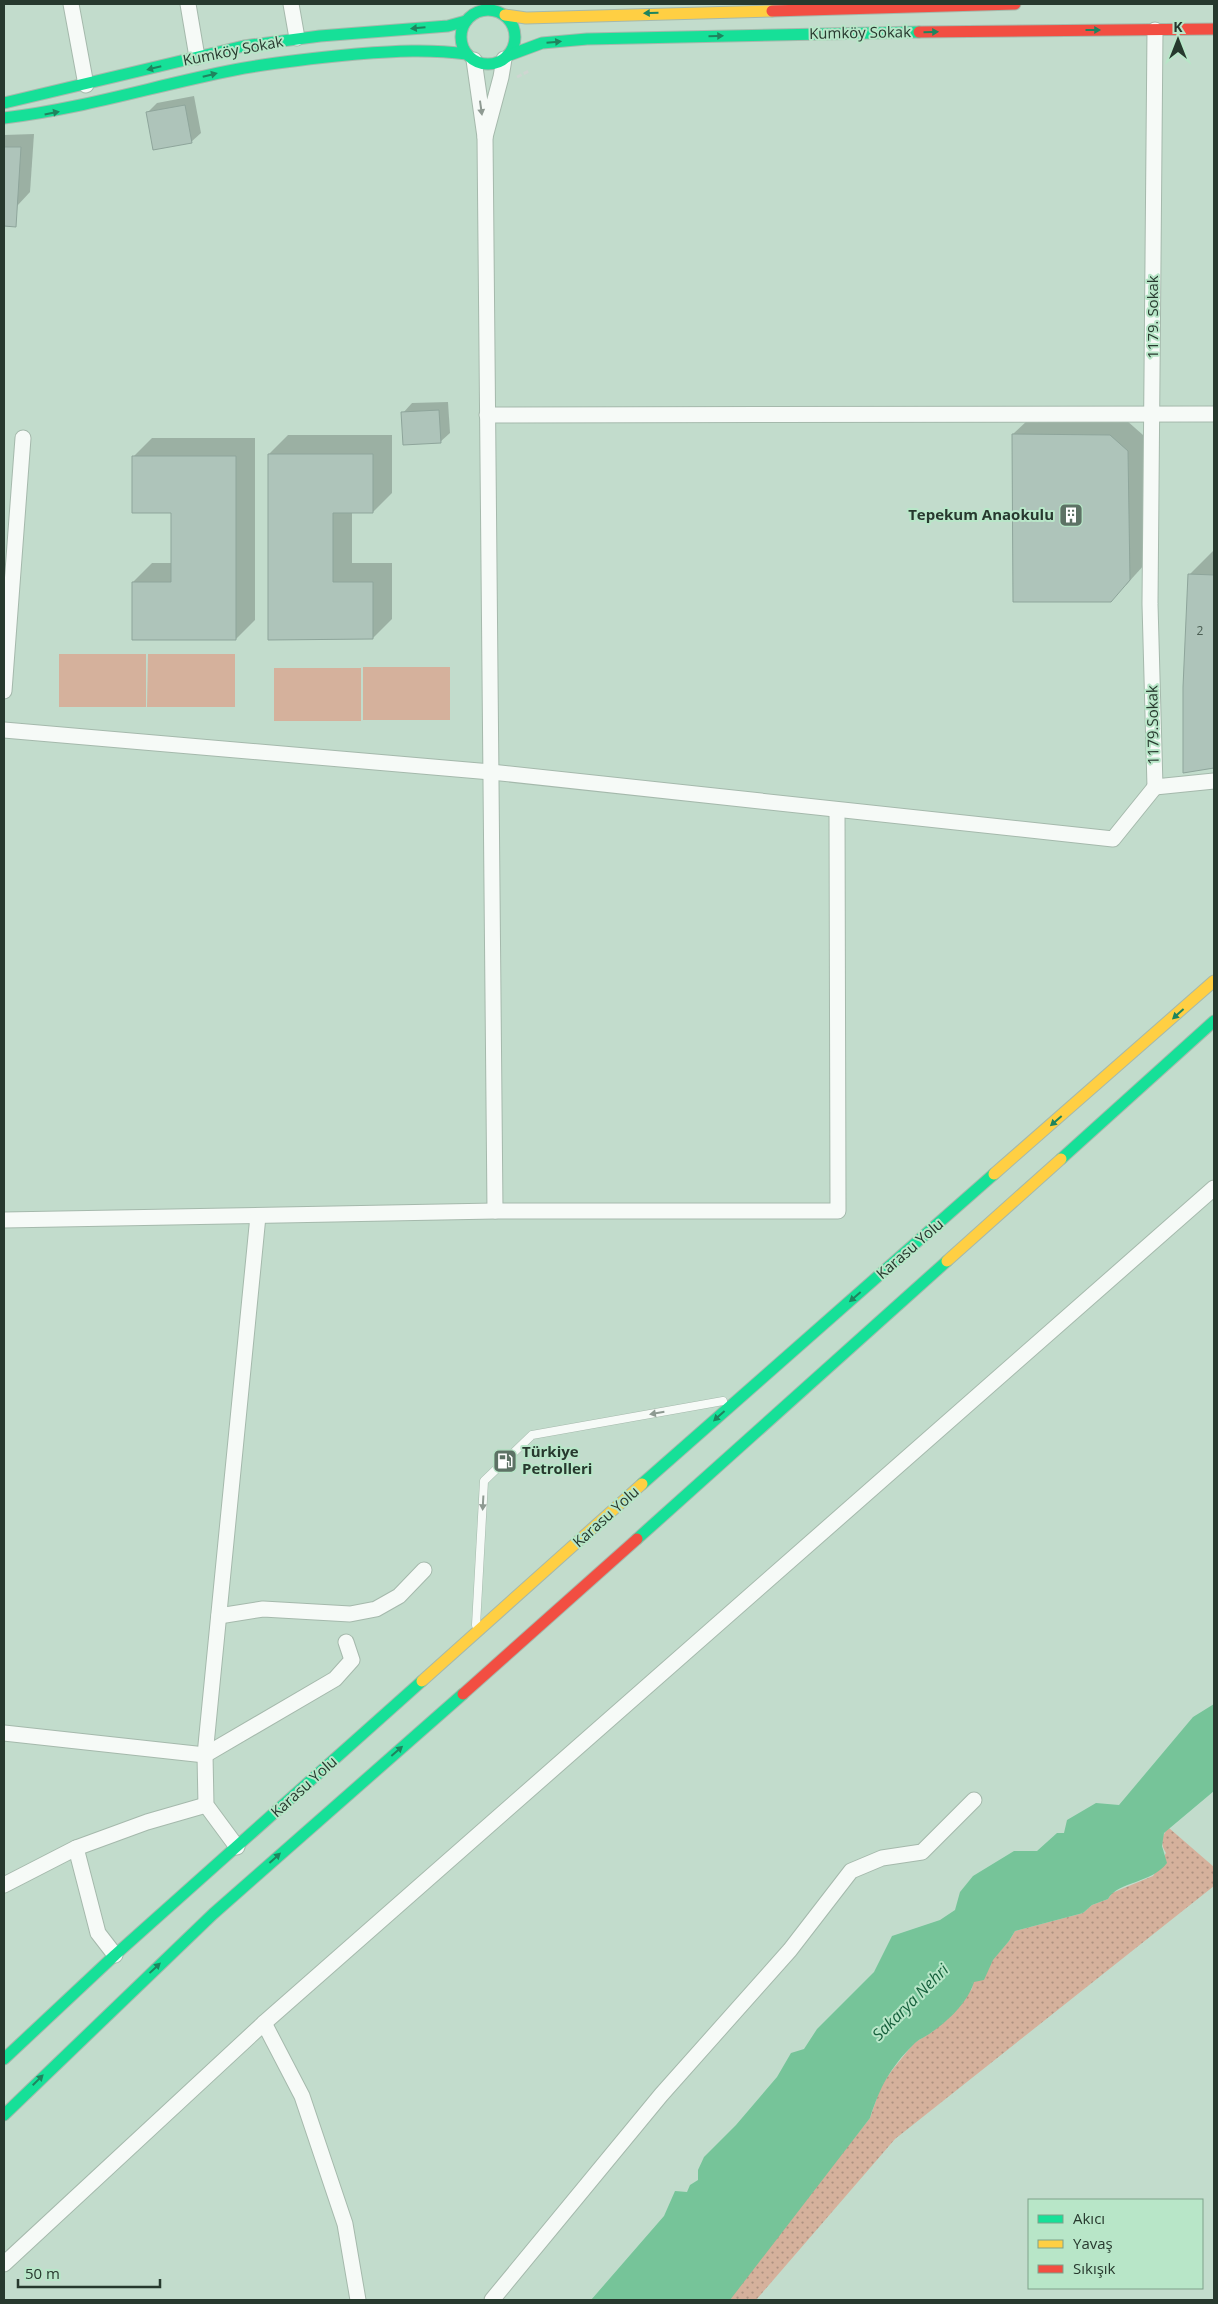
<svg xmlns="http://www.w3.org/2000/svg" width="1218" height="2304" viewBox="0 0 1218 2304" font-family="'Open Sans',sans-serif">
  <defs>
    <pattern id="grass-dots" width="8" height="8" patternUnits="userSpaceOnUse" patternTransform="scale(1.25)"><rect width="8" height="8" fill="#d5b19c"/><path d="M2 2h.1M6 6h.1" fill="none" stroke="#ad9180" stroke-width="1.8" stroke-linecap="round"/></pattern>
  </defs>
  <rect width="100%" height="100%" fill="#c2dccc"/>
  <path fill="url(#grass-dots)" d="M1169,1828L1214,1867V1886L895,2139L756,2300H726L870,2118L881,2086L893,2069L914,2043L932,2032L972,1989L973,1982L1009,1941L1015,1931L1083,1913L1092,1905L1108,1899L1112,1893L1153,1876L1166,1853C1160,1844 1161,1835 1169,1828Z"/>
  <g fill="#d5b19c">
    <rect x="59" y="654" width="87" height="53"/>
    <path d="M148,654H235V707H147Z"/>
    <rect x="363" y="667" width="87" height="53"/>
    <rect x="274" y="668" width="87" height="53"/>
  </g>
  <path fill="#76c499" d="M1214,1704V1791L1164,1833L1162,1846L1167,1863C1151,1884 1118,1881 1108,1899L1092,1905L1083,1913L1015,1931L1009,1941L993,1960L984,1980L974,1982C968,2002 949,2020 932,2032C926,2037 918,2039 913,2045C890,2068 880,2087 870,2118L730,2300H591L664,2216L675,2191L687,2192L690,2185L698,2180V2170L704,2157L736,2125L777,2077L791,2053L804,2049L817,2029L874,1972L892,1936L940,1920L955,1910L960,1892L973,1876L1014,1851H1037L1057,1833H1064L1067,1820L1096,1803L1119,1805L1193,1717Z"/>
  <g fill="#0003">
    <path d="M194,96L201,133L191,142L148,112L157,103Z"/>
    <path d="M34,134L30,192L17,206L4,204V135Z"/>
    <path d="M448,402L450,433L440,442L403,413L412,403Z"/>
    <path d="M1029,419L1126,420L1143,435L1145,564L1126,585L1013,434Z"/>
    <path d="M288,435H392V493L373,512H352V563H392V619L373,638H269V454Z"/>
    <path d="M152,438H255V620L236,639L133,582L152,563H172V512L133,457Z"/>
    <path d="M1214,550V767L1184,772L1189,575Z"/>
  </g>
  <g fill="#aec4ba" stroke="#8ea59b">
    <path d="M185,105L192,143L153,150L146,112Z"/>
    <path d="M4,147H21L16,227L4,226Z"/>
    <path d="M439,410L441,443L403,445L401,412Z"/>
    <path d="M1012,434L1110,435L1128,451L1130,580L1111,602H1013Z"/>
    <path d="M268,454H373V513H333V582H373V639L268,640Z"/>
    <path d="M132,456H236V640H132V582H171V513H132Z"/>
    <path d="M1188,574L1214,575V768L1183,773V687Z"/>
  </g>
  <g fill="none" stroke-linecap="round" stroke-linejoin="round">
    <g stroke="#a5b9ac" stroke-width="9">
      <path id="lane" d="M476,1625L484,1481L532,1435L723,1401"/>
    </g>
    <g stroke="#a5b9ac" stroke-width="17">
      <g id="street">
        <path d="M71,4L86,85"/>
        <path d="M188,4L197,57"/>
        <path d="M291,4L297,38"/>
        <path d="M1155,30L1150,604L1155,787L1214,781"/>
        <path d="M474,60L485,137L501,77L504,59"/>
        <path d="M485,137L495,1211"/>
        <path d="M487,415L1214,414"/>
        <path d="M4,691L23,438"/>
        <path d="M4,730L491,772L1113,839L1155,787"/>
        <path d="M4,1220L495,1211H838L837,810"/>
        <path d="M219,1616L263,1609L350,1614L376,1609L399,1596L424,1570"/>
        <path d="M4,1733L205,1755L335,1679L352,1660L346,1642"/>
        <path d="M237,1847L206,1805L205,1755L258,1216"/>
        <path d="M76,1848L98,1933L115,1955"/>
        <path d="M4,1885L76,1848L147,1822L206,1805"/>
        <path d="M264,2023L302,2096L345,2224L358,2300"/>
        <path d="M4,2264L264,2023L1214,1188"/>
        <path d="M492,2300L661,2095L790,1950L851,1871L882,1858L922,1852L974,1800"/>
      </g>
    </g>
    <g stroke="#a5b9ac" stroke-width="13">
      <g id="fast">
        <circle cx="488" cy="37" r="27"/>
        <path d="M507,56L542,43L587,39L919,32"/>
        <path d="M4,103L244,46L320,36L448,26L466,21"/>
        <path d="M4,118C82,109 157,85 234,70C274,62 316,58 357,54C394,51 430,49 467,54"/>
        <path d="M1061,1159L1214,1021"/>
        <path d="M642,1484L994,1174"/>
        <path d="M637,1539L947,1261"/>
        <path d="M4,2059L115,1955L422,1681"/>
        <path d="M4,2115L213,1914L463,1694"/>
      </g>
    </g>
    <g stroke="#a5b9ac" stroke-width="13">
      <g id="slow">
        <path d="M505,15L526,18L772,11"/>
        <path d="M994,1174L1214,981"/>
        <path d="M947,1261L1061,1159"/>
        <path d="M422,1681L642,1484"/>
      </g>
    </g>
    <g stroke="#a5b9ac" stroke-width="13">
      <g id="jam">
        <path d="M772,11L1015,4"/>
        <path d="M919,32L1214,29"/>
        <path d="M463,1694L637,1539"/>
      </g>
    </g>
    <path stroke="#cfd6d1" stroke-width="3" stroke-dasharray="5 2.5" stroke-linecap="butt" d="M517,77L529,71"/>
    <use href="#lane" stroke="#f6faf7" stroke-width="8"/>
    <use href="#street" stroke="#f6faf7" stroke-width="15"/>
    <use href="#fast" stroke="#16e098" stroke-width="11"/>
    <use href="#slow" stroke="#ffcf43" stroke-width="11"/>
    <use href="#jam" stroke="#f24e42" stroke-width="11"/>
  </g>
  <defs><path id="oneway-solid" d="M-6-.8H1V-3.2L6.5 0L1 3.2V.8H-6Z" transform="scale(1.25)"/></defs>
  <g fill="#1f845e">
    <use href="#oneway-solid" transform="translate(651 13) rotate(178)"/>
    <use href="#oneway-solid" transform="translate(418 28) rotate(175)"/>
    <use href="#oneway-solid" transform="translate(1093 30)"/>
    <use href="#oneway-solid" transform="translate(931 32) rotate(-1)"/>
    <use href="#oneway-solid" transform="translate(716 36) rotate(-1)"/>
    <use href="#oneway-solid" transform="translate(554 42) rotate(-5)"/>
    <use href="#oneway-solid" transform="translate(154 68) rotate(166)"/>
    <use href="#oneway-solid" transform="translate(210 75) rotate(-14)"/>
    <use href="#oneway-solid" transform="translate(52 113) rotate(-11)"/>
    <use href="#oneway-solid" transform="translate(1178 1014) rotate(138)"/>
    <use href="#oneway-solid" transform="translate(1056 1121) rotate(139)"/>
    <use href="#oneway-solid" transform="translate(855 1297) rotate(139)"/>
    <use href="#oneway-solid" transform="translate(719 1416) rotate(138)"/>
    <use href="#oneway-solid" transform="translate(397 1751) rotate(-41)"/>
    <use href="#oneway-solid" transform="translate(275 1858) rotate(-42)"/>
    <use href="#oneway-solid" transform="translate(155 1968) rotate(-43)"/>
    <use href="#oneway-solid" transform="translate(38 2080) rotate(-45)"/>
  </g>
  <g fill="#8e9a92">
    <use href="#oneway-solid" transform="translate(481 108) rotate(82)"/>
    <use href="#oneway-solid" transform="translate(657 1413) rotate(170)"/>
    <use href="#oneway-solid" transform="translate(483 1503) rotate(93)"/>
  </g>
  <defs>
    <g id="building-square" transform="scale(1.25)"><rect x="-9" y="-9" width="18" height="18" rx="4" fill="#5d7265" stroke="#b8e6c8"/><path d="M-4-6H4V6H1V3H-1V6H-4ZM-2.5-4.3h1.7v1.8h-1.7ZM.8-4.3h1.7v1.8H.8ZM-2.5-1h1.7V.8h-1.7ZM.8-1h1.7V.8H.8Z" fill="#fff"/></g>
    <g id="fuel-square" transform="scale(1.25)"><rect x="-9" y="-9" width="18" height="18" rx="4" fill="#5d7265" stroke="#b8e6c8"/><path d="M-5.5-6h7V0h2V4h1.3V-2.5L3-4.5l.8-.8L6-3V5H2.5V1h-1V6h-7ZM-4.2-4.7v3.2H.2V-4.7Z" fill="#fff"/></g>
  </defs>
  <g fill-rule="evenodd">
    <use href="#building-square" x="1071" y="515"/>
    <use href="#fuel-square" x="505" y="1461"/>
  </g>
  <g text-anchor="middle" stroke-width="4" stroke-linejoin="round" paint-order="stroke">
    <g font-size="12" fill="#4a5d52">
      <text x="1200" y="635">2</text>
    </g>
    <g font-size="15" fill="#27392e" stroke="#b8e6c8">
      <text transform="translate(860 33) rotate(-1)" y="5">Kumköy Sokak</text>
      <text transform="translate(233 51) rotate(-11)" y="5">Kumköy Sokak</text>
      <text transform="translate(1153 317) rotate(-90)" y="5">1179. Sokak</text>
      <text transform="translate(1153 725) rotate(-91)" y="5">1179.Sokak</text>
      <text transform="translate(910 1249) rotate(-41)" y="5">Karasu Yolu</text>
      <text transform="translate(606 1517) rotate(-42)" y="5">Karasu Yolu</text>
      <text transform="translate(304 1787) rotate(-42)" y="5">Karasu Yolu</text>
    </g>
    <g font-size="15" font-weight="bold" fill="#27392e" stroke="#b8e6c8" text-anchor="end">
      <text x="1054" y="520">Tepekum Anaokulu</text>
      <text x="522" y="1457" text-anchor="start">Türkiye<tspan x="522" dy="17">Petrolleri</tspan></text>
    </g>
    <g font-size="16" font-style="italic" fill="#155f3b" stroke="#b8e6c8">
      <text transform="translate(910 2002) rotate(-45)" y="6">Sakarya Nehri</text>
    </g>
  </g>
  <rect width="1218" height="2304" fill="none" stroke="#27392e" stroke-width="10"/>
  <rect x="1028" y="2199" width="175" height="90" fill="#b8e6c8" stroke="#7ea18a"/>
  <rect x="1038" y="2215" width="25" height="8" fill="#16e098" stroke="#7ea18a"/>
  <text x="1073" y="2224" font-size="15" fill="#27392e">Akıcı</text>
  <rect x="1038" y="2240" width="25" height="8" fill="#ffcf43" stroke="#7ea18a"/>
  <text x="1073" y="2249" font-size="15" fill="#27392e">Yavaş</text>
  <rect x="1038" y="2265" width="25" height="8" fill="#f24e42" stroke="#7ea18a"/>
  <text x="1073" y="2274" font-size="15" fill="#27392e">Sıkışık</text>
  <g transform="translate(1178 40)" stroke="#b8e6c8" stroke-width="4" paint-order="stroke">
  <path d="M0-4L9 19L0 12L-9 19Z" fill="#27392e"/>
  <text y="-8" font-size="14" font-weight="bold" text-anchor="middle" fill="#27392e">K</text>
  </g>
  <path d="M18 2279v8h142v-8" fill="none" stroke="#27392e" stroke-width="2.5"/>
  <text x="25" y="2279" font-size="15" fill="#27392e" stroke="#b8e6c8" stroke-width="4" paint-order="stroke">50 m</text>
</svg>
